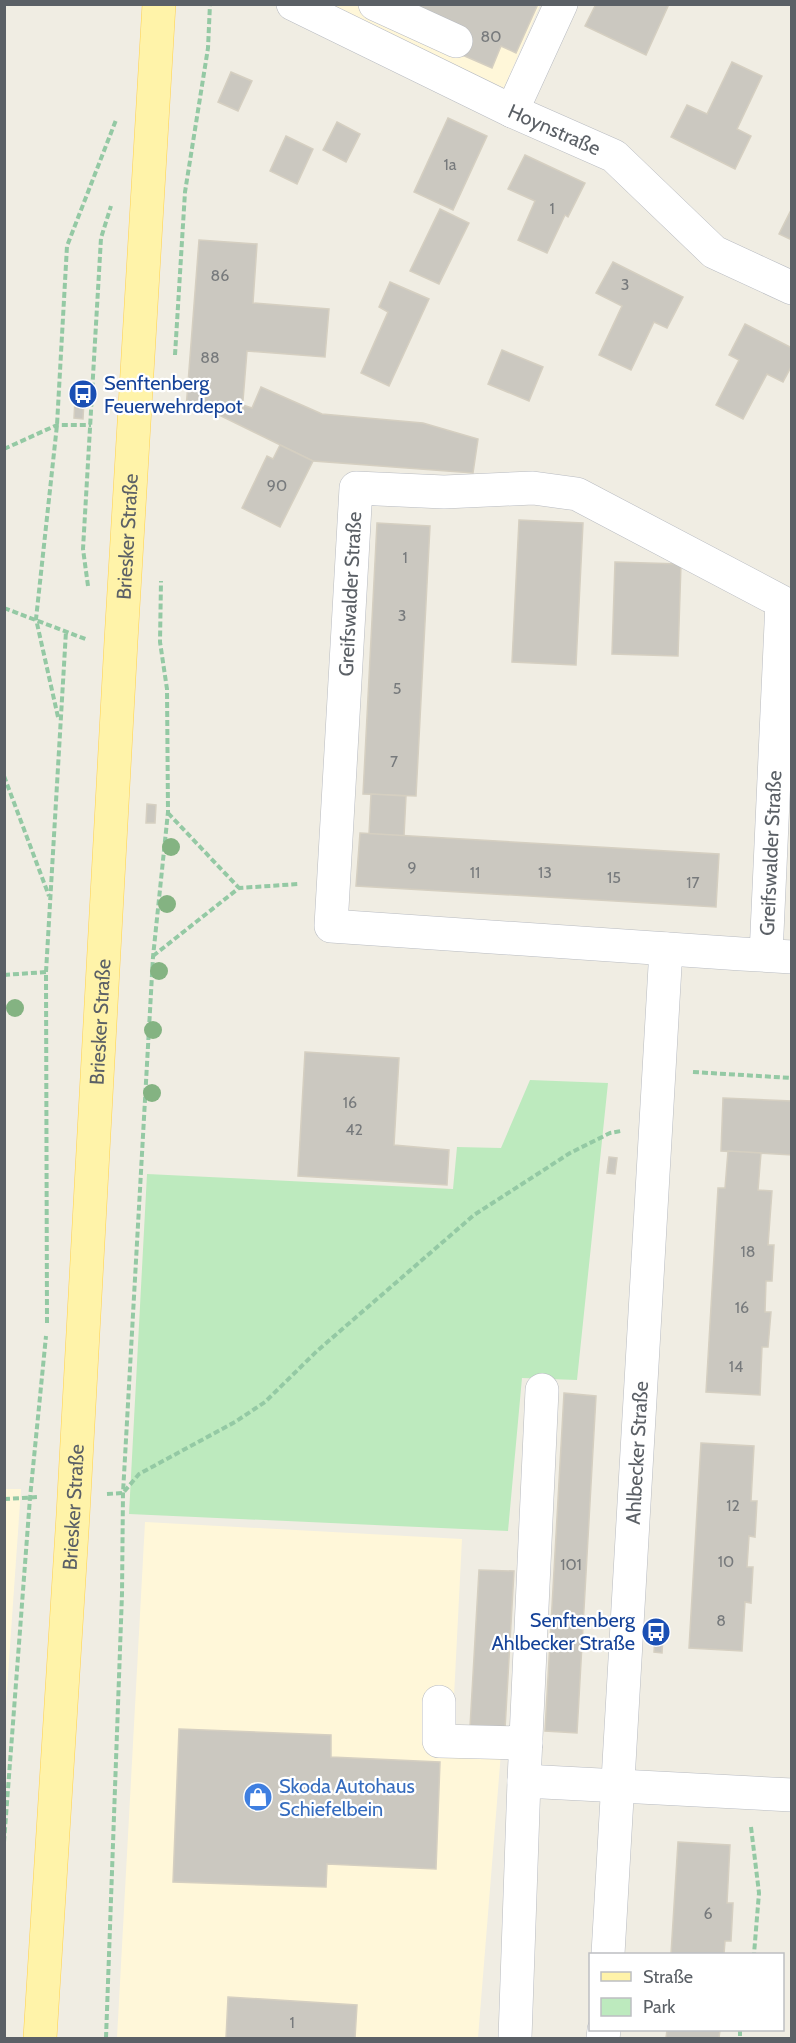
<svg xmlns="http://www.w3.org/2000/svg" width="796" height="2043" viewBox="0 0 796 2043" font-family="Cabin,sans-serif">
  <rect width="100%" height="100%" fill="#f0ede3"/>
  <g fill="#fff7d9">
    <path d="M320,5H540L502,92Z"/>
    <path d="M5,1489H21L5,1718L4,1489Z"/>
    <path d="M145,1522L462,1539L452,1736L502,1740L478,2038H117Z"/>
  </g>
  <path fill="#bdeabe" d="M530,1080L608,1083L577,1380L522,1378L508,1531L129,1514L147,1174L453,1189L457,1147L501,1148Z"/>
  <g fill="#cbc8c0" stroke="#d5cfc1" stroke-width="1.5">
    <path d="M400,4H538L516,53L501,46L492,68L451,50Z"/>
    <path d="M596,4H669L646,55L585,26Z"/>
    <path d="M732,62L762,76L737,129L751,136L735,169L671,137L687,105L707,114Z"/>
    <path d="M231,72L252,81L238,111L218,102Z"/>
    <path d="M448,118L487,136L453,210L414,192Z"/>
    <path d="M337,122L360,134L346,162L323,150Z"/>
    <path d="M286,136L313,149L297,184L270,171Z"/>
    <path d="M525,155L585,183L568,217L565,215L547,253L518,240L535,201L508,189Z"/>
    <path d="M792,208V240L779,234Z"/>
    <path d="M440,209L469,223L439,284L410,271Z"/>
    <path d="M199,240L257,244L253,303L329,309L325,357L247,351L242,413L186,409Z"/>
    <path d="M613,262L683,297L667,328L654,322L631,370L599,355L622,306L596,293Z"/>
    <path d="M390,282L429,299L389,386L361,373L388,312L379,307Z"/>
    <path d="M745,324L792,348V365L783,382L767,374L743,419L716,405L739,360L729,355Z"/>
    <path d="M502,350L543,367L529,401L488,384Z"/>
    <path d="M261,387L322,414L423,423L478,439L473,473L313,461L211,411L242,413L243,405L252,408Z"/>
    <path d="M75,399L84,400L83,419L74,418Z"/>
    <path d="M280,445L313,461L280,527L242,508L267,456L273,459Z"/>
    <path d="M519,520L583,523L576,665L512,662Z"/>
    <path d="M377,523L430,526L416,796L363,794Z"/>
    <path d="M615,562L681,564L678,656L612,654Z"/>
    <path d="M371,794L406,796L404,836L369,834Z"/>
    <path d="M147,804L156,805L155,823H146Z"/>
    <path d="M360,833L719,854L716,907L356,886Z"/>
    <path d="M305,1052L399,1058L394,1145L449,1150L447,1185L298,1176Z"/>
    <path d="M723,1098L792,1101V1155L721,1151Z"/>
    <path d="M728,1151L761,1153L758,1190L772,1191L768,1245H774L772,1281H766L765,1312H771L768,1347H762L760,1395L706,1392L718,1188H725Z"/>
    <path d="M609,1157L617,1158L615,1174L607,1173Z"/>
    <path d="M564,1393L596,1396L577,1733L545,1731Z"/>
    <path d="M701,1443L754,1446L751,1501H757L755,1537L749,1536L747,1567H753L751,1603L745,1602L742,1651L689,1648Z"/>
    <path d="M479,1570L514,1571L505,1729L470,1727Z"/>
    <path d="M655,1636L663,1637L662,1653L654,1652Z"/>
    <path d="M179,1729L331,1735V1757L440,1762L436,1869L327,1864L326,1887L173,1882Z"/>
    <path d="M678,1842L730,1845L727,1903H733L731,1941H725L724,1954H671Z"/>
    <path d="M228,1997L357,2005L355,2038H226Z"/>
    <path d="M667,2030H720L719,2038H666Z"/>
  </g>
  <g fill="none" stroke-linecap="round" stroke-linejoin="round">
    <g stroke="#b8bbc1" stroke-width="34">
      <g id="minor">
        <path id="s1" d="M293,4L512,111L614,156L714,252L792,288"/>
        <path d="M375,4L456,41"/>
        <path d="M512,111L561,4"/>
        <path id="s2" d="M766,955L782,602L577,494L533,488L444,492L356,488L331,926C484,937 638,948 792,957"/>
        <path d="M439,1702V1741L526,1743"/>
        <path d="M524,1781L542,1390"/>
        <path id="s3" d="M608,1954L666,949"/>
        <path d="M515,2038L524,1781L792,1795"/>
        <path d="M603,2038L604,2030"/>
      </g>
    </g>
    <g stroke="#ffd14d" stroke-width="34">
      <g id="major">
        <path id="s4" d="M40,2038L73,1515L121,641L159,4"/>
      </g>
    </g>
    <g stroke="#94c9a4" stroke-width="4" stroke-dasharray="6 3" stroke-linecap="butt">
      <path d="M175,355L185,192L208,48L210,4"/>
      <path d="M4,449L57,425H91"/>
      <path d="M88,586L83,549L101,238L111,206"/>
      <path d="M4,608L88,640"/>
      <path d="M58,717L36,619L57,425L67,246L116,120"/>
      <path d="M4,776L49,896"/>
      <path d="M168,813L239,888"/>
      <path d="M153,956L239,888L299,884"/>
      <path d="M4,975L46,972"/>
      <path d="M693,1072L792,1078"/>
      <path d="M47,1323L46,972L66,631"/>
      <path d="M107,1494L123,1493L139,1474L235,1422L265,1402L317,1351L474,1215L570,1153L610,1133L621,1131"/>
      <path d="M4,1499L39,1497"/>
      <path d="M751,1827L759,1893L754,1954"/>
      <path d="M4,1842L30,1498L46,1336"/>
      <path d="M740,2030V2038"/>
      <path d="M106,2038L122,1594L123,1493L153,957L168,812L167,689L160,642L161,581"/>
    </g>
    <use href="#minor" stroke="#fff" stroke-width="33"/>
    <use href="#major" stroke="#fff3a9" stroke-width="33"/>
  </g>
  <g fill="#84b382">
    <circle cx="171" cy="847" r="9"/>
    <circle cx="167" cy="904" r="9"/>
    <circle cx="159" cy="971" r="9"/>
    <circle cx="15" cy="1008" r="9"/>
    <circle cx="153" cy="1030" r="9"/>
    <circle cx="152" cy="1093" r="9"/>
  </g>
  <defs>
    <g id="bus-disc" transform="scale(1.5)"><circle r="9.5" fill="#1a4fb4" stroke="#fff"/><path d="M-5-6H5V4H4V6H2V4H-2V6H-4V4H-5ZM-3.5-4V0h7V-4ZM-3.5 1.2v1.5H-2V1.2ZM2 1.2v1.5H3.5V1.2Z" fill="#fff"/></g>
    <g id="shop-disc" transform="scale(1.5)"><circle r="9.5" fill="#3f7fe0" stroke="#fff"/><path d="M-5-2.5h2.3a2.7 3.5 0 0 1 5.4 0H5L5.5 6h-11ZM-1.5-2.5h3a1.5 2.3 0 0 0-3 0Z" fill="#fff"/></g>
  </defs>
  <g fill-rule="evenodd">
    <use href="#bus-disc" x="83" y="394"/>
    <use href="#bus-disc" x="656" y="1632"/>
    <use href="#shop-disc" x="258" y="1797"/>
  </g>
  <g text-anchor="middle" stroke-width="4.5" stroke-linejoin="round" paint-order="stroke">
    <g font-size="16" fill="#777a7c">
      <text x="491" y="42">80</text>
      <text x="450" y="170">1a</text>
      <text x="552" y="214">1</text>
      <text x="220" y="281">86</text>
      <text x="625" y="290">3</text>
      <text x="210" y="363">88</text>
      <text x="277" y="491">90</text>
      <text x="405" y="563">1</text>
      <text x="402" y="621">3</text>
      <text x="397" y="694">5</text>
      <text x="394" y="767">7</text>
      <text x="412" y="873">9</text>
      <text x="475" y="878">11</text>
      <text x="545" y="878">13</text>
      <text x="614" y="883">15</text>
      <text x="693" y="888">17</text>
      <text x="350" y="1108">16</text>
      <text x="354" y="1135">42</text>
      <text x="748" y="1257">18</text>
      <text x="742" y="1313">16</text>
      <text x="736" y="1372">14</text>
      <text x="733" y="1511">12</text>
      <text x="726" y="1567">10</text>
      <text x="571" y="1570">101</text>
      <text x="721" y="1626">8</text>
      <text x="708" y="1919">6</text>
      <text x="292" y="2028">1</text>
    </g>
    <g font-size="20" fill="#5b6066" stroke="#fff">
      <text dy="7" stroke="none"><textPath href="#s1" startOffset="290">Hoynstraße</textPath></text>
      <text dy="7" stroke="none"><textPath href="#s4" startOffset="1504">Briesker Straße</textPath></text>
      <text transform="translate(350 594) rotate(-87)" y="7">Greifswalder Straße</text>
      <text dy="7" stroke="none"><textPath href="#s2" startOffset="102">Greifswalder Straße</textPath></text>
      <text dy="7" stroke="none"><textPath href="#s4" startOffset="1018">Briesker Straße</textPath></text>
      <text dy="7" stroke="none"><textPath href="#s3" startOffset="502">Ahlbecker Straße</textPath></text>
      <text dy="7" stroke="none"><textPath href="#s4" startOffset="532">Briesker Straße</textPath></text>
    </g>
    <g font-size="20" fill="#164399" stroke="#fff" text-anchor="start">
      <text x="104" y="390">Senftenberg<tspan x="104" dy="23">Feuerwehrdepot</tspan></text>
      <text x="635" y="1627" text-anchor="end">Senftenberg<tspan x="635" dy="23">Ahlbecker Straße</tspan></text>
    </g>
    <g font-size="20" fill="#366cbe" stroke="#fff" text-anchor="start">
      <text x="279" y="1793">Skoda Autohaus<tspan x="279" dy="23">Schiefelbein</tspan></text>
    </g>
  </g>
  <rect width="796" height="2043" fill="none" stroke="#5b6066" stroke-width="12"/>
  <rect x="589" y="1953" width="195" height="78" fill="#ffffff" stroke="#bdbfc2" stroke-width="1.5"/>
  <rect x="601" y="1972" width="30" height="9" fill="#fff3a9" stroke="#bdbfc2" stroke-width="1.5"/>
  <text x="643" y="1983" font-size="18" fill="#5b6066">Straße</text>
  <rect x="601" y="1998" width="30" height="18" fill="#bdeabe" stroke="#bdbfc2" stroke-width="1.5"/>
  <text x="643" y="2013" font-size="18" fill="#5b6066">Park</text>
</svg>
